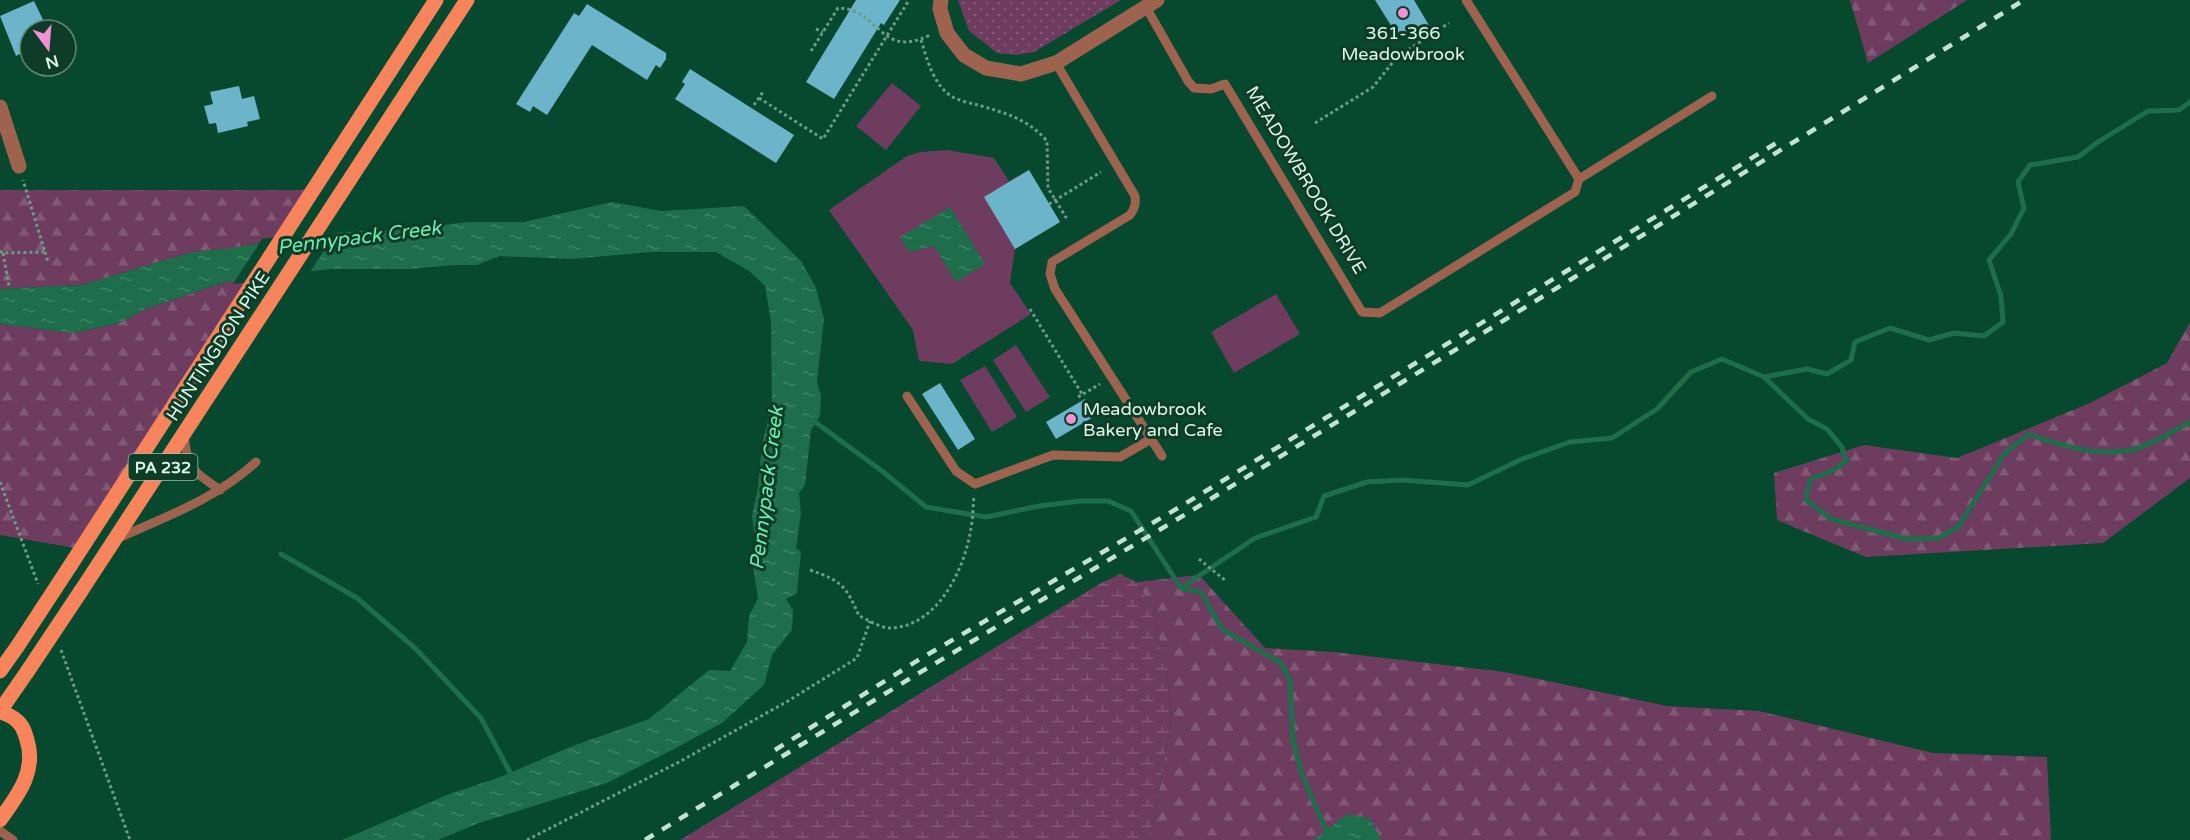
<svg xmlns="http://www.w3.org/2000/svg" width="2190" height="840" viewBox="0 0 2190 840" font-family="'Varela Round',sans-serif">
  <defs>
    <pattern id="grass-dots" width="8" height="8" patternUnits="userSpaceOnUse" patternTransform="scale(1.5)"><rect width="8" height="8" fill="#6d3c5e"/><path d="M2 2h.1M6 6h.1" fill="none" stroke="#815975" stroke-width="1.8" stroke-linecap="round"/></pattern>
    <pattern id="forest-firs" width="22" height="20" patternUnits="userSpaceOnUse" patternTransform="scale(1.5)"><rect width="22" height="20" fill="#6d3c5e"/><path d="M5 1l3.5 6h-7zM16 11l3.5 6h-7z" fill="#815975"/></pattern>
    <pattern id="wetland-marsh" width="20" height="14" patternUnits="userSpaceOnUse" patternTransform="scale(1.5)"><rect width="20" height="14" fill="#6d3c5e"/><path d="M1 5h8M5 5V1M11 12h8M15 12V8" fill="none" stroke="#815975"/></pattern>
    <pattern id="water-ripples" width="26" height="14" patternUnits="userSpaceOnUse" patternTransform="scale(1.5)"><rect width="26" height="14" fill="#1e6e4b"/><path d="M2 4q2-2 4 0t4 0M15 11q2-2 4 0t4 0" fill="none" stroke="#3e8365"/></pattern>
  </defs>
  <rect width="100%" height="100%" fill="#06492e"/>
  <path fill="url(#grass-dots)" d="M958,0H1121L1034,52L1017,55L997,53L969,31Z"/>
  <g fill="url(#forest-firs)">
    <path d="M1850,0H1967L1868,63Z"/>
    <path d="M0,190H313L282,238L234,248L193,252L81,285L0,289Z"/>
    <path d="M256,278L81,549L0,535V324L73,333L119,323L145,309L225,282Z"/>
    <path d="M2190,322V478L2103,543L1866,557L1777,520L1774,473L1864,445L1957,458L2090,403L2167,363Z"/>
    <path d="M1199,575L1265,648L1333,652L1505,672L1667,706L1759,711L1933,753L2047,757L2051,840H1147L1154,821L1171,721L1168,681L1153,609L1137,582Z"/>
  </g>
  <path fill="url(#wetland-marsh)" d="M1120,574L1137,582L1153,609L1168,681L1171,721L1154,821L1147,840H680L1101,583Z"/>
  <g fill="#6d3c5e">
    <path d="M892,83L921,106L886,150L856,126Z"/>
    <path d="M947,150L994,158L1009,181L1029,170L1060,222L1015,249L1010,283L1031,314L952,364L919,361L913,330L829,210L907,156L920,152Z"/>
    <path d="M1276,294L1300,334L1234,373L1211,332Z"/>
    <path d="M1016,345L1050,397L1026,412L993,360Z"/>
    <path d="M985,366L1017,417L992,432L960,380Z"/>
  </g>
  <g fill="url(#water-ripples)">
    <path d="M612,202L662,211L744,206L801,261L816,288L824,319L817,381L821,396L820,416L811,430L805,485L799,493L801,513L796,548L801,552L797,593L786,599L793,610L792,630L772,655L764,685L722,723L674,749L607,783L479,823L438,840H342L447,795L503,776L570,747L649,719L709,670L730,671L747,642L749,616L758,598L752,561L758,554L752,516L758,487L762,444L772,405L771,321L765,286L749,271L716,252H650L572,259L500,256L477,265H454L410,269H329L225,282L145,309L119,323L73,333L0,324V289L81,285L193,252L234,248L296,236L358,231L401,230L469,222H524Z"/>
    <path d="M950,207L985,264L956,282L934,246L909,252L900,237Z"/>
    <path d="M1347,814L1369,818L1382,840H1314Z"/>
  </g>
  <path fill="#06492e" d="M338,229L308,275L233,284L262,239L296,233Z"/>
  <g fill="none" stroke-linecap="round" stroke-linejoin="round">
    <g stroke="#1e6e4b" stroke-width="5">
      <path d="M1764,377L1807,369L1827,374L1851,360L1855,342L1890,328L1929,340L1954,333L1984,336L2003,322L2001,296L1989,260L2011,234L2024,208L2018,182L2030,165L2078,157L2098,142L2148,111L2179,110L2190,102"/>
      <path d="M811,419L882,471L926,507L986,517L1039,506L1080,501H1108L1131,511L1181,588"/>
      <path d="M281,554L357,598L416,649L481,718L513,778"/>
      <path d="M1181,588L1255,538L1316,517L1324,496L1367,482L1403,480L1468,485L1522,459L1570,442L1612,438L1657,409L1691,372L1722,359L1764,377L1808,419L1827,429L1842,447L1846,461C1842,463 1838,468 1834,470C1812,481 1810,470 1806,500L1831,519L1907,539L1939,538L1959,526L2004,454L2029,434C2063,446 2099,458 2135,449C2152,445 2174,430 2190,422"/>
      <path d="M1181,588L1201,592L1222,629L1281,663L1290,680L1293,740L1302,775L1326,830"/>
    </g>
  </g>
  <g fill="#6cb4ca">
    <path d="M856,0H900L884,25L881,23L834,99L806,82Z"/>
    <path d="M1375,0H1414L1430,27L1415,36L1411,30L1399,38Z"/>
    <path d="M34,1L45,24L30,30V49L16,56L0,16Z"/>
    <path d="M587,4L666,53V59L660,68L656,65L647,80L592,45L547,115L533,106L530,112L516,104L574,13L579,16Z"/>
    <path d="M690,69L794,135L776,163L675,99L685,84L682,82Z"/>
    <path d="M239,86L242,99L254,96L260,119L247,122L248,126L218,133L216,123L209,124L204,106L213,104L210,92Z"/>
    <path d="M1029,170L1060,222L1015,249L984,197Z"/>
    <path d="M940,383L975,439L958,450L922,394Z"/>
    <path d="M1085,399L1095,416L1056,439L1046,422Z"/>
  </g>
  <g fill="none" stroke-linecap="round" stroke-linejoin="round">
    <g stroke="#6b9d86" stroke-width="3" stroke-dasharray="3 3" stroke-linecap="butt">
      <path d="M816,29L823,32"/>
      <path d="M921,40C927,59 933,84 951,96C959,101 970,103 978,105C1005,113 1028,119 1047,141L1048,188L1067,219"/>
      <path d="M811,51L838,8C881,9 879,60 930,35"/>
      <path d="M759,98L823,139L909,0"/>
      <path d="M754,105L763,92"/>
      <path d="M1315,123L1373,87L1397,57L1449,23"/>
      <path d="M1049,204L1101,172"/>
      <path d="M0,251L3,253L45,252L23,180"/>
      <path d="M45,252L48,262"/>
      <path d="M3,253L9,286"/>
      <path d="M1030,309L1082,394"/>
      <path d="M1078,397L1100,384"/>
      <path d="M0,482L38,584"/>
      <path d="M1199,559L1226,581"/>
      <path d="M810,570C842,581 846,586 859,616C867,619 880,628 889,628C937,628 965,569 971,528C973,517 973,506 974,495"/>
      <path d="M61,650L130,840"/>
      <path d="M527,840L679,762L788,701L857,658L870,621"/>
    </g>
    <g stroke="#9d634f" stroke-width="9">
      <path d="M1466,0L1579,179"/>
      <path d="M1146,7L1188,81L1194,88L1211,89L1225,84L1362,312L1380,313L1575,192L1579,179L1712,96"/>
      <path d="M1056,63L1135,196C1136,204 1135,208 1130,215L1052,262L1050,274L1055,289L1162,456"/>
      <path d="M907,396L956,471L975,484L1053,455L1120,457L1151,439"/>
      <path d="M184,435C188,471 191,469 220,490"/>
      <path d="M116,539C165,517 216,499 256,462"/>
      <path d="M0,831L13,840"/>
    </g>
    <g stroke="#9d634f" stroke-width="15">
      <path d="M941,0L940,9L947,33L964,55L986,68L1021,74L1056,63L1157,0"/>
      <path d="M0,107L19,166"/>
    </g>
    <g stroke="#f8845b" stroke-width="15">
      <path d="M70,566L436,0"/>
      <path d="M81,591L467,0"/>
      <path d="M0,671L17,647"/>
      <path d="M0,711L27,672"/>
      <path d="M0,820C17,796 37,772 27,740C25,733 23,725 16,720C12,716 5,714 0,711"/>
    </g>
    <g stroke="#c1e3d0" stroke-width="4.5" stroke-dasharray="10 10" stroke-linecap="butt">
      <path d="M775,750L920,659L1178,508L1778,142"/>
      <path d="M645,840L919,673L1181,517L1570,280L2024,0"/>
    </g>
    <g stroke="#f8845b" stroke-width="15">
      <path d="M17,647L70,566"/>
      <path d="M27,672L81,591"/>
    </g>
  </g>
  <g fill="#f491d4" stroke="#0e3c27" stroke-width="2">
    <circle cx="1403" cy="13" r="6"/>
    <circle cx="1071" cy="419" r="6"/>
  </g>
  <g text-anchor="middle" stroke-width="6" stroke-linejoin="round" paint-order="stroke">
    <rect fill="#0e3c27" stroke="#9ec0ad" stroke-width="1.5" x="128.5" y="454" width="69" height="26" rx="4.5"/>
    <g font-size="16" font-weight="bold" fill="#dbf9e7">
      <text x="163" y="473">PA 232</text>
    </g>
    <g font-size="18" fill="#dbf9e7" stroke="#0e3c27">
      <text x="1403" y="39">361-366<tspan x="1403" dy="21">Meadowbrook</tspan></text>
      <text x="1083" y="415" text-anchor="start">Meadowbrook<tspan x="1083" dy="21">Bakery and Cafe</tspan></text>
    </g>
    <g font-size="18" fill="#dbf9e7" stroke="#0e3c27">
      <text transform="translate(1306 180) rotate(59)" y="6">MEADOWBROOK DRIVE</text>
      <text transform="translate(218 346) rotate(-57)" y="6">HUNTINGDON PIKE</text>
    </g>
    <g font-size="20" font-style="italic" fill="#68eeae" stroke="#0e3c27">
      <text transform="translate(359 237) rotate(-7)" y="7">Pennypack Creek</text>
      <text transform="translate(766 488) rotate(-83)" y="7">Pennypack Creek</text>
    </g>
  </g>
  <g transform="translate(48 48) rotate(164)"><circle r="28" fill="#0e3c27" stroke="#608874" stroke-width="1.5"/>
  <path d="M0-4.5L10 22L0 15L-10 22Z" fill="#f491d4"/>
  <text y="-9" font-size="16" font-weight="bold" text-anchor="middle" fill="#dbf9e7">N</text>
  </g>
</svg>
